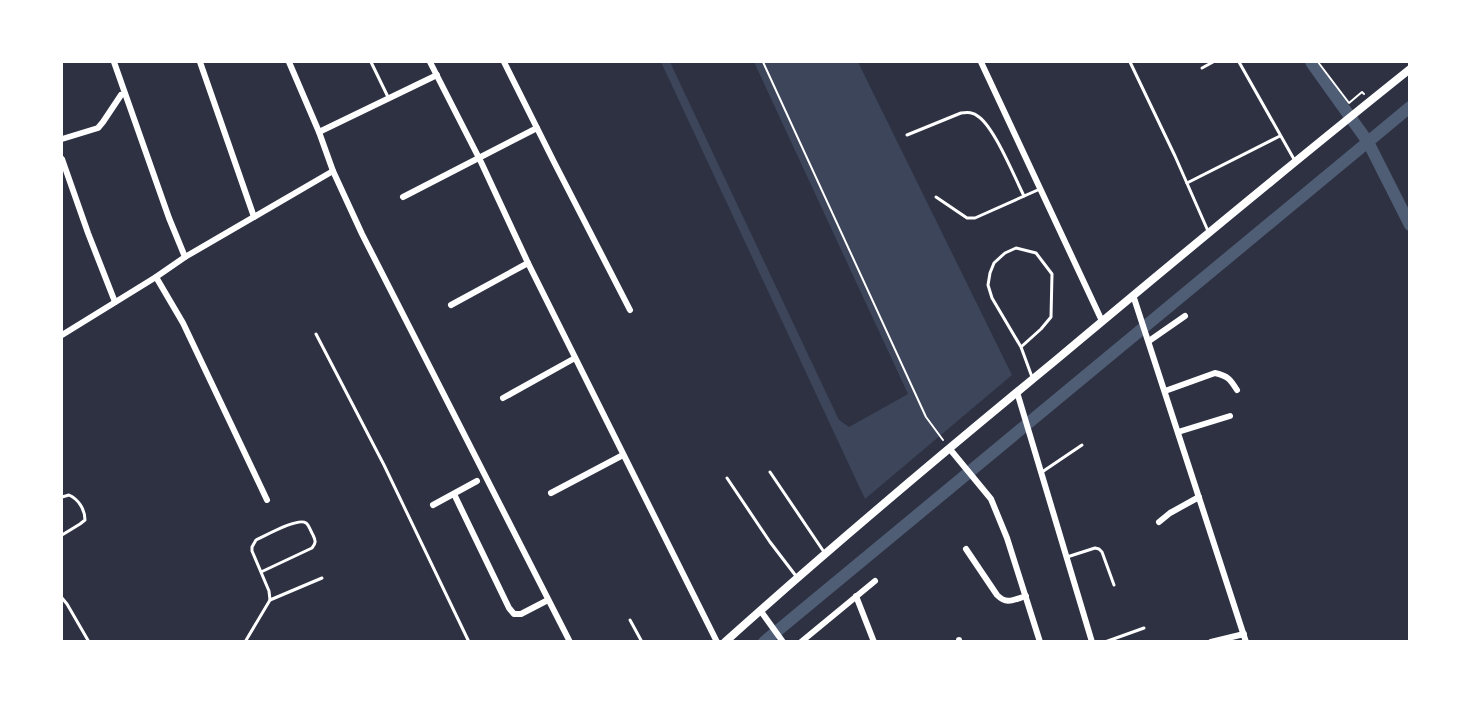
<svg xmlns="http://www.w3.org/2000/svg" width="1471" height="703" viewBox="0 0 1471 703" font-family="Signika,sans-serif">
  <rect width="100%" height="100%" fill="#2d3142"/>
  <path fill="#3c4559" d="M661,62H670L839,420L849,427L908,394L754,62H858L1012,375L865,499Z"/>
  <g fill="none" stroke-linecap="round" stroke-linejoin="round">
    <g stroke="#4f5d75" stroke-width="12">
      <path d="M1311,62L1368,142L1410,225"/>
      <path d="M764,642L1410,107"/>
    </g>
    <g stroke="#fff" stroke-width="2">
      <path d="M763,62L926,417L943,440"/>
      <path d="M1318,62L1349,103L1362,92L1364,94"/>
    </g>
    <g stroke="#fff" stroke-width="3">
      <path d="M371,62L388,97"/>
      <path d="M1130,62L1175,156L1208,231"/>
      <path d="M1239,62L1295,161"/>
      <path d="M1202,68L1213,62"/>
      <path d="M907,135L961,113C968,112 973,112 979,117C995,129 1014,176 1024,196"/>
      <path d="M1187,183L1280,136"/>
      <path d="M936,197L967,218H975L1040,189"/>
      <path d="M316,334L384,465L469,642"/>
      <path d="M1021,347L1041,329L1051,317L1052,274L1036,253L1016,248L1005,253L994,263L990,273L988,285L992,298L1021,347L1032,377"/>
      <path d="M770,472L824,552"/>
      <path d="M1042,472L1082,445"/>
      <path d="M727,478L770,542L796,576"/>
      <path d="M62,497L69,495C78,499 85,509 85,520L80,524L62,535"/>
      <path d="M1067,557L1095,548L1099,549L1102,552L1114,585"/>
      <path d="M62,598L67,604L89,642"/>
      <path d="M270,600L322,578"/>
      <path d="M630,620L642,642"/>
      <path d="M245,642L270,600L269,591L252,551V547L256,540C265,536 298,517 306,523C309,525 311,532 313,535C316,541 316,543 312,548L261,572"/>
      <path d="M1105,642L1144,628"/>
    </g>
    <g stroke="#fff" stroke-width="6">
      <path d="M114,62L169,218L185,257"/>
      <path d="M200,62L254,217"/>
      <path d="M289,62L319,132L333,171L362,234L570,642"/>
      <path d="M430,62L481,162L528,263L717,642"/>
      <path d="M504,62L554,162L630,310"/>
      <path d="M981,62L1102,321"/>
      <path d="M319,132L437,75"/>
      <path d="M62,139L98,128L103,122L121,95"/>
      <path d="M62,159L88,233L115,302"/>
      <path d="M403,197L537,128"/>
      <path d="M156,277L183,323L267,500"/>
      <path d="M1133,295L1246,642"/>
      <path d="M451,305L528,263"/>
      <path d="M62,335L156,277L185,257L333,171"/>
      <path d="M1149,341L1185,316"/>
      <path d="M1165,391L1215,373C1228,376 1230,379 1237,390"/>
      <path d="M1017,392L1092,642"/>
      <path d="M503,398L575,358"/>
      <path d="M1178,432L1230,416"/>
      <path d="M949,448L991,499L1007,538L1040,642"/>
      <path d="M551,493L623,455"/>
      <path d="M454,494L509,608L514,614H521L548,600"/>
      <path d="M433,505L477,481"/>
      <path d="M1159,522L1170,513L1199,497"/>
      <path d="M966,549L997,595C1007,605 1013,600 1026,596"/>
      <path d="M856,596L874,642"/>
      <path d="M760,610L783,642"/>
      <path d="M959,640V642"/>
      <path d="M801,642L875,581"/>
      <path d="M1211,642L1244,634"/>
    </g>
    <path stroke="#fff" stroke-width="8" d="M725,642C833,545 944,452 1056,360C1173,262 1290,165 1410,69"/>
  </g>
  <rect width="1471" height="703" fill="none" stroke="#ffffff" stroke-width="126"/>
</svg>
